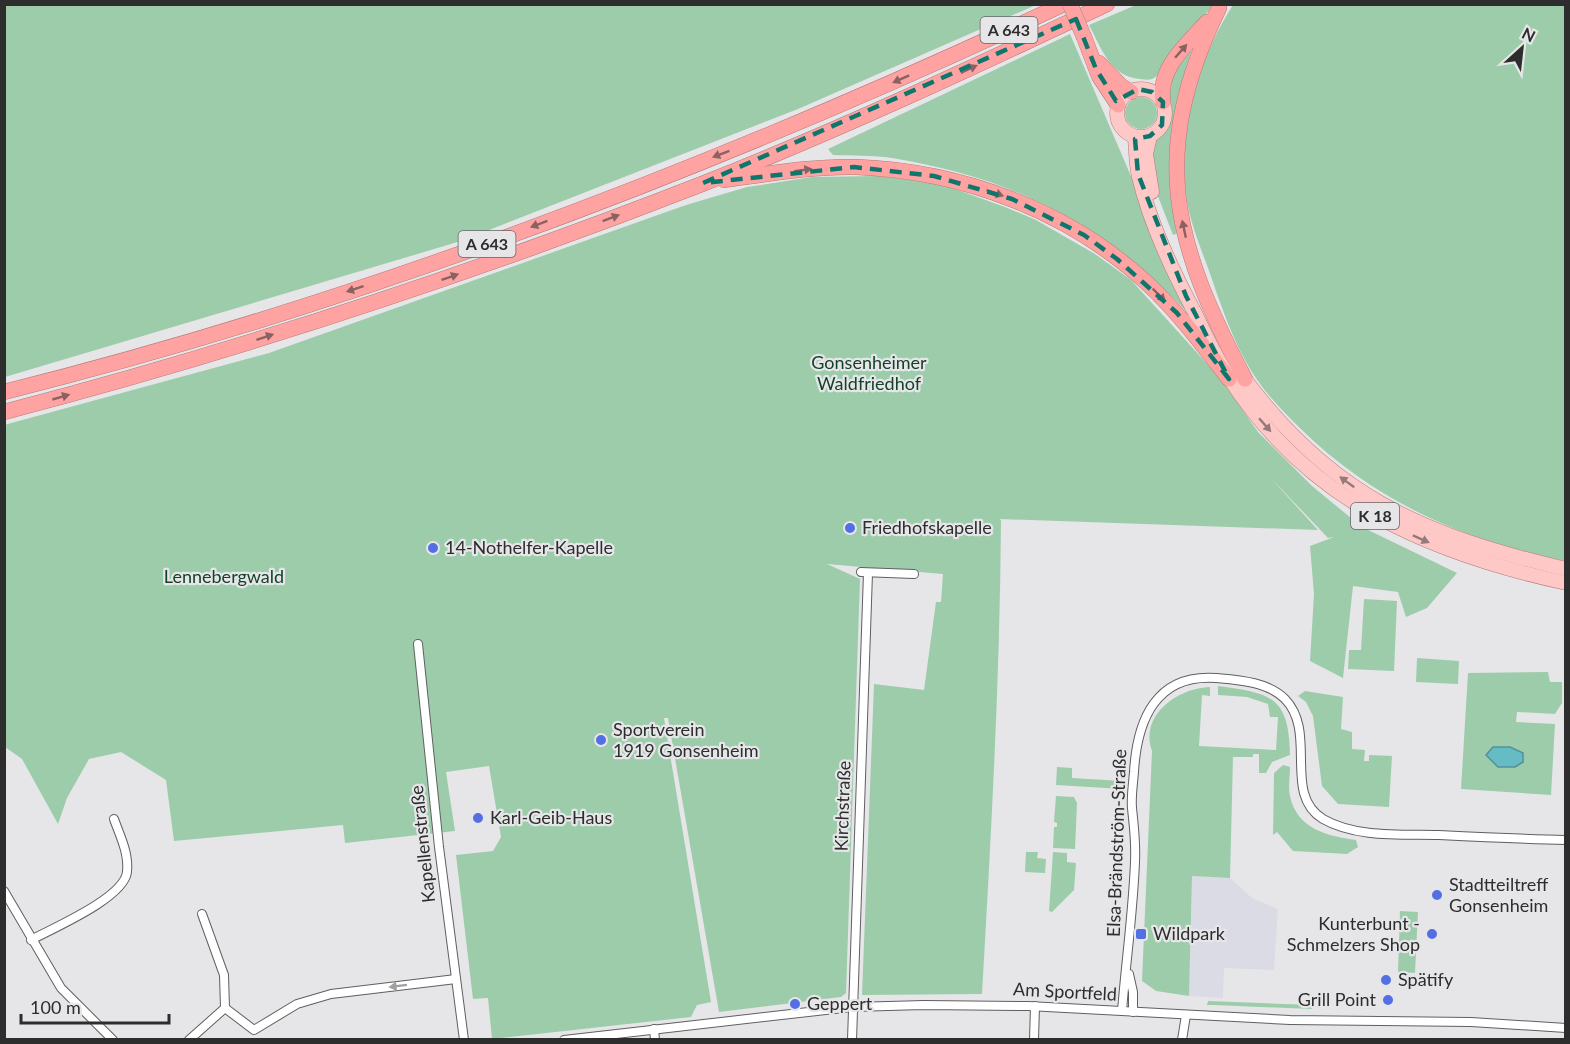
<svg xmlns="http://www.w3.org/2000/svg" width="1570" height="1044" viewBox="0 0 1570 1044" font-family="Lato,sans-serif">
  <rect width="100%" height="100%" fill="#e6e6e9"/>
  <path fill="#dbdbe6" d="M1192,876L1230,878L1252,898L1278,909L1274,970L1224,968L1223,998L1189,996Z"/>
  <g fill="#9dccab">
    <path d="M4,5L5,4L1036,5L798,109L461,241L5,377Z"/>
    <path d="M1136,5H1213L1158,75C1152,81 1147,80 1140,79C1111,77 1101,48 1089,25Z"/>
    <path d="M1233,5H1565V561C1465,541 1376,502 1302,430C1281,410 1259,387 1245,360C1229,331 1219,299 1208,268C1199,244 1189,219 1186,194C1176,130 1199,58 1233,5Z"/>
    <path d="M1070,34L1188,309L1186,311C1101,222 1013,178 892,158C873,155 852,156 833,155L828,149Z"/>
    <path d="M1189,51L1191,52L1178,95L1171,143L1178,233L1173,235L1154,186L1151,159L1155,142L1171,120L1169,79Z"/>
    <circle cx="1141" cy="113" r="16"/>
    <path d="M879,176L941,184L1005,207L1036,220L1095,254L1131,280L1220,378L1258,432L1312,486L1362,527L1457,573L1427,608L1406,617L1398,592L1353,586L1343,678L1310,661L1314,594L1310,546L1334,537L1328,538L1267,474L1318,530L999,519L1001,520C1000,678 991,836 982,994L862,995L874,684L924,690L936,602H941L943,574L827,564L860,579L846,993L841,997L719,1012L668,718H664L711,1002L697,1005L691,1017L492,1039L488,998L473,999L456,855L493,851L501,837L489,766L446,772L455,831L345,843L343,825L174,841L166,780L121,752L89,759L67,798L58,824L22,759L5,747L4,425L269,353L686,205L747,187L812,177Z"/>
    <path d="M1364,599L1397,601L1394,671L1348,669L1349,650H1361Z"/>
    <path d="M1417,658L1459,661L1458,684L1416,682Z"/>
    <path d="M1548,672L1550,682H1562V703L1555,714L1517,712L1516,722L1555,724L1551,795L1461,789L1468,673Z"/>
    <path d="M1218,686C1272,693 1289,697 1290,755L1272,762L1266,773H1259V754H1253V757H1233L1230,878L1192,876L1189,996L1156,991L1142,981L1152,751C1139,715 1178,688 1210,687V696L1202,695L1199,746L1276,750L1278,717H1270L1268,704L1247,697L1218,695Z"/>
    <path d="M1305,691L1343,697L1341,729L1352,732V749L1365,750L1364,761H1369V755L1392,756L1389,807L1338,804L1322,786L1313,716L1306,702L1298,696Z"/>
    <path d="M1283,765L1290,767C1290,776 1288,787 1290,796C1297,829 1327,836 1356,840L1358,847L1347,854L1293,851L1277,832L1273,835L1274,773Z"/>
    <path d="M1057,767L1072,768V778L1122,781V789L1056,785Z"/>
    <path d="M1056,796L1074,797L1077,803L1075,849L1053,848L1054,827H1057V823L1054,822Z"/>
    <path d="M1026,852H1038L1037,858L1046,859L1045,873L1025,872Z"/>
    <path d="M1053,852L1067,853V862L1076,863L1074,890L1052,912L1049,911Z"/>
    <path d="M1400,911L1418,912L1415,973L1398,972Z"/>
    <path d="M1208,1001L1312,1005V1009L1213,1005H1207Z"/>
  </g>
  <path fill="#65bcc5" stroke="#549198" stroke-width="1.5" d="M1493,747H1510L1523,753V762L1515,767H1498L1486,755Z"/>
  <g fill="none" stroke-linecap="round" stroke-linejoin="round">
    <g stroke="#5f5f62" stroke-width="10">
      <g id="street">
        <path d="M861,572L914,574"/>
        <path d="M418,644L439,847L464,1040"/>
        <path d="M4,891L61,988L113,1040"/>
        <path d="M202,914L224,975L225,1008"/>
        <path d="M31,940C53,928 124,898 127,872C129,853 120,836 114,819"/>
        <path d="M1129,974L1133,992V1012"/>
        <path d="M1122,1011C1126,961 1133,912 1135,862C1136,840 1134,829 1132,808C1131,797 1133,784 1134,772C1137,720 1156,673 1217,678C1240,680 1268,682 1285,699C1318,733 1282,794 1323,819C1356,838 1402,834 1439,835C1481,837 1523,839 1566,840"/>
        <path d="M654,1029L655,1040"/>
        <path d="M189,1040L225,1008L254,1030L297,1004L331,994L456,979"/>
        <path d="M564,1040L852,1007L924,1005L1028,1006L1290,1020L1471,1022L1566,1028"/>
        <path d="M852,1040L868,573"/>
        <path d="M1034,1040L1035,1006"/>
        <path d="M1182,1040L1186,1015"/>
      </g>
    </g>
    <g stroke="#b57a79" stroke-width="15">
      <g id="primary">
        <circle cx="1141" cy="113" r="24"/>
        <path d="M1150,136L1146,154L1152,192"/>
        <path d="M1135,137C1136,150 1136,164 1139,177C1150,223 1172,270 1194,311C1205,334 1216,358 1230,379C1309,502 1429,553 1566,583"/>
        <path d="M1239,371C1327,494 1423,536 1566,569"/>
      </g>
    </g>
    <g stroke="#b57a79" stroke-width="16">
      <g id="highway">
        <path d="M1219,8C1148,154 1173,242 1245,379"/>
        <path d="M1084,37L1099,76L1118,105"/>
        <path d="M1099,63L1121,86L1131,92"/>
        <path d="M1163,102C1157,69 1187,44 1207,22"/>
        <path d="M724,180C768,174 812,166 856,167C963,171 1070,211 1149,285C1179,313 1204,347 1229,379"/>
        <path d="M4,392C369,301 723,164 1064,4"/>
        <path d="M4,412C241,350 474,273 702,184C839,130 974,67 1107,4"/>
      </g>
    </g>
    <use href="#street" stroke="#fff" stroke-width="8"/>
    <use href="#primary" stroke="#fec8c7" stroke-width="14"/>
    <use href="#highway" stroke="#fea3a1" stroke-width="15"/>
    <g stroke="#b57a79" stroke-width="16" stroke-linecap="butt">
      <path id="highway-bridge" d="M1070,4L1084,37"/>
    </g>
    <use href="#highway-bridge" stroke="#fea3a1" stroke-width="15"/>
  </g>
  <defs><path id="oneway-solid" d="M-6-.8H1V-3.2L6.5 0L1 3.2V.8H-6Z" transform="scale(1.5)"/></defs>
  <g fill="#8b6262">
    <use href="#oneway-solid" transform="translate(1181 51) rotate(-49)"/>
    <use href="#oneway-solid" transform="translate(969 69) rotate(-25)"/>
    <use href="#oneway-solid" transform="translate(901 79) rotate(156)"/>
    <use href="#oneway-solid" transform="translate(721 154) rotate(159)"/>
    <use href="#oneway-solid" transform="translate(803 170) rotate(-7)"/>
    <use href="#oneway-solid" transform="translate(995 193) rotate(19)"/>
    <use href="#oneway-solid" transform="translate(611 218) rotate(-21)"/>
    <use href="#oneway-solid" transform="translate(539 224) rotate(159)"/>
    <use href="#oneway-solid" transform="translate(1184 229) rotate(-102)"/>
    <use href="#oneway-solid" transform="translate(450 277) rotate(-19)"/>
    <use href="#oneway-solid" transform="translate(355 289) rotate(162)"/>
    <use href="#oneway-solid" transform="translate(1159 295) rotate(45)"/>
    <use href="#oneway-solid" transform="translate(265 337) rotate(-18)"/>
    <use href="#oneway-solid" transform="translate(61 397) rotate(-16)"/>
  </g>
  <g fill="#967a7a">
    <use href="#oneway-solid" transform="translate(1265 425) rotate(49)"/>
    <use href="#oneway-solid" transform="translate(1347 482) rotate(-144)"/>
    <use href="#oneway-solid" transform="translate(1421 539) rotate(24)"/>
  </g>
  <use fill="#a0a0a1" href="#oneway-solid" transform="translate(398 986) rotate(173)"/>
  <path fill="none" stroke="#0f766e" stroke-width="4.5" stroke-dasharray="12 8" stroke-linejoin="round" d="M1076,19L1096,69L1116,101L1138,89L1152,92L1163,102L1162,125L1150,136L1135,139L1138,174L1186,296L1229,379L1177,313L1117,259L1084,235L1012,199L934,176L854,167L703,183Z"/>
  <g fill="#546ee4" stroke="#e6e6e9" stroke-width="2">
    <circle cx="850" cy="528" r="6"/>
    <circle cx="433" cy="548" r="6"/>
    <circle cx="601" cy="740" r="6"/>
    <circle cx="478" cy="818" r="6"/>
    <circle cx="1437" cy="895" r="6"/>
    <rect x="1135" y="928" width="12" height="12" rx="3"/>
    <circle cx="1432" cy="934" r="6"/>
    <circle cx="1386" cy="980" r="6"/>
    <circle cx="1388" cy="1000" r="6"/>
    <circle cx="795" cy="1004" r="6"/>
  </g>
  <g text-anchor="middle" stroke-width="4.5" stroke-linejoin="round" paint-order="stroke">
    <g fill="#e6e6e9" stroke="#646466" stroke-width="1.5">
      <rect x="980.5" y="17" width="57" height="26" rx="4.5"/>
      <rect x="458.5" y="231" width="57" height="26" rx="4.5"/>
      <rect x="1351" y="503" width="48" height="26" rx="4.5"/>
    </g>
    <g font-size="16" font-weight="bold" fill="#2d2d2e">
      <text x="1009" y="36">A 643</text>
      <text x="487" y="250">A 643</text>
      <text x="1375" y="522">K 18</text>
    </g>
    <g font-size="18" fill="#134227" stroke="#e6e6e9">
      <text x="869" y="369">Gonsenheimer<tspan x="869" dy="21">Waldfriedhof</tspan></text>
      <text x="224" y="583">Lennebergwald</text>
    </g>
    <g font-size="18" fill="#2d2d2e" stroke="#e6e6e9" text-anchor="start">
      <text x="862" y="534">Friedhofskapelle</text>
      <text x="445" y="554">14-Nothelfer-Kapelle</text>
      <text x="613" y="736">Sportverein<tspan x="613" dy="21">1919 Gonsenheim</tspan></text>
      <text x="490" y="824">Karl-Geib-Haus</text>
      <text x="1449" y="891">Stadtteiltreff<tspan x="1449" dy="21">Gonsenheim</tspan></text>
      <text x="1420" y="930" text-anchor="end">Kunterbunt -<tspan x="1420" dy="21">Schmelzers Shop</tspan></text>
      <text x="1153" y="940">Wildpark</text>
      <text x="1398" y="986">Spätify</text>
      <text x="1376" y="1006" text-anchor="end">Grill Point</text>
      <text x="807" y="1010">Geppert</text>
    </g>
    <g font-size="18" fill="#2d2d2e" stroke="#e6e6e9">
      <text transform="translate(843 806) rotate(-88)" y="6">Kirchstraße</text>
      <text transform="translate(1117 843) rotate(-88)" y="6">Elsa-Brändström-Straße</text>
      <text transform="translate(423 844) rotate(-96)" y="6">Kapellenstraße</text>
      <text transform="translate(1065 992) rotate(3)" y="6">Am Sportfeld</text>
    </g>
  </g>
  <rect width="1570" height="1044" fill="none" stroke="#2d2d2e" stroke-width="12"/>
  <g transform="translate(1522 48) rotate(27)" stroke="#e6e6e9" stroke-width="4.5" paint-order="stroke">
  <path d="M0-4.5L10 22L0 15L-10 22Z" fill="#2d2d2e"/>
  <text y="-9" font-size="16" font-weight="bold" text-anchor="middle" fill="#2d2d2e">N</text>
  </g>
  <path d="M21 1014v9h148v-9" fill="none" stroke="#2d2d2e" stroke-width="3"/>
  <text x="30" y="1014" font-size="18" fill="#2d2d2e" stroke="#e6e6e9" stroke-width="4.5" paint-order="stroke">100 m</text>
</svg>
